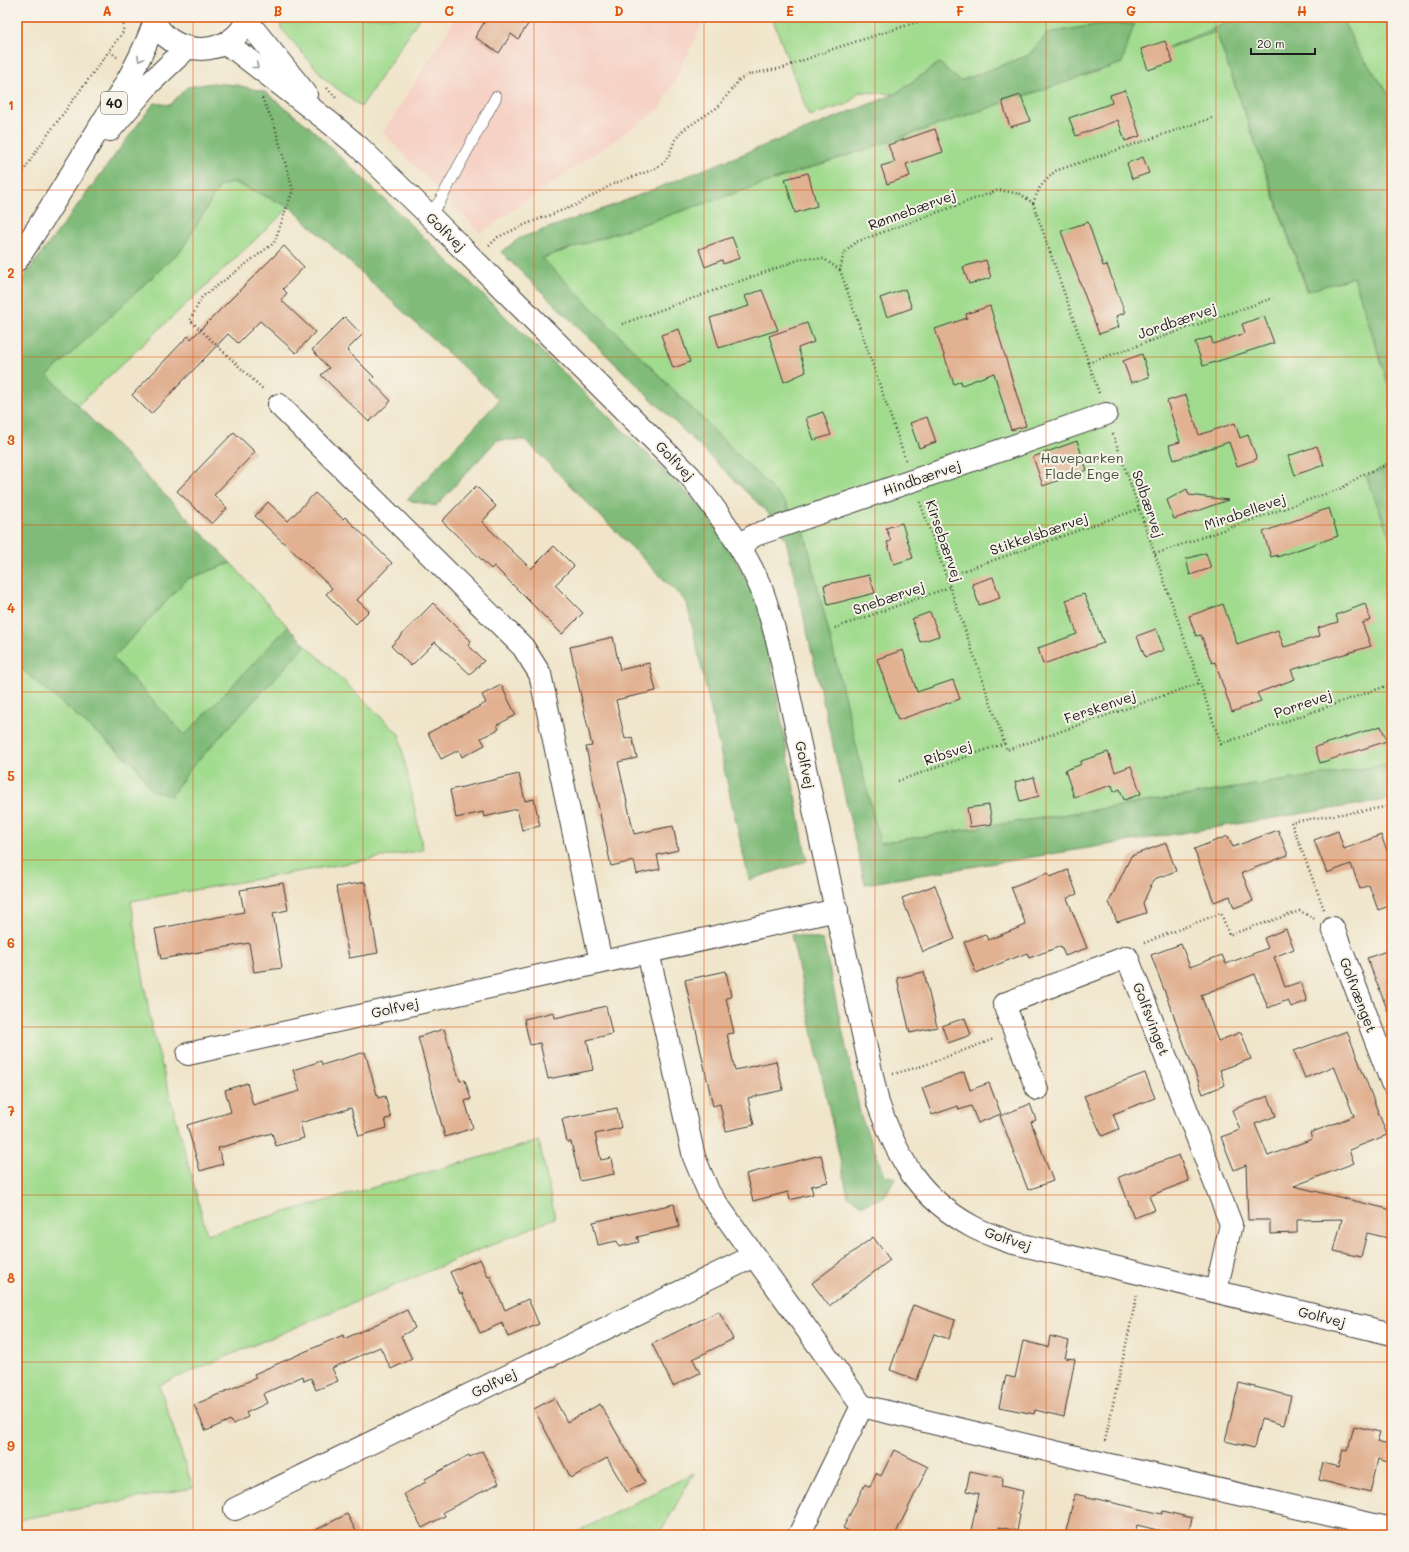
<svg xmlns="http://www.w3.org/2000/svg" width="1409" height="1552" viewBox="0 0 1409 1552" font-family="Mali,sans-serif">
  <rect width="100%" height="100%" fill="#f7f3e8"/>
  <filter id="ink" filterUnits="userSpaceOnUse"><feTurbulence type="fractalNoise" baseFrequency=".025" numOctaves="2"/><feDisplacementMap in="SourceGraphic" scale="8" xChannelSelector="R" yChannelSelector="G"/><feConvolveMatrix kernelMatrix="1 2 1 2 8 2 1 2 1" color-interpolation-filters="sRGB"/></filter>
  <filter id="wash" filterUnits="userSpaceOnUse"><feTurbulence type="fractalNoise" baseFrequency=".012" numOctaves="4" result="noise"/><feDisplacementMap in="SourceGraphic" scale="16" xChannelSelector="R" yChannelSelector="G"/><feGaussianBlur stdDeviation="0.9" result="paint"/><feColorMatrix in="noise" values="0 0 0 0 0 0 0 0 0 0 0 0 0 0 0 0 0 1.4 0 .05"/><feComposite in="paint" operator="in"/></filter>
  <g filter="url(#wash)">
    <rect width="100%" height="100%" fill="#f0e5ca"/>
    <path fill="#f6d1c5" d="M456,17H706L661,108L480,233L383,133Z"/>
    <g fill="#a0db8e" stroke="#5e7c55">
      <path d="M280,17H420L361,107L325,79L281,28Z"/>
      <path d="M772,17H1242L1171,46L1216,31L1307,291L1354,277L1392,396V466L1367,476L1392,543V764L879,843L805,534L784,501L542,258L1122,63L1133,24H1102L1048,33L1029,55L960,81L939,63L895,94L859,92L848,104L809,116Z"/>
      <path d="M1341,17H1392V98L1357,49Z"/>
      <path d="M233,182L290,207L78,405L48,375L182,249L219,187Z"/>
      <path d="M231,563L288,627L185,736L113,658L187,579Z"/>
      <path d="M306,645L399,734L423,850L131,901L151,1025L207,1234L539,1141L555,1218L159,1385L193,1488L17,1520V665L137,767L151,790L171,796L190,769Z"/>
      <path d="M694,1473L659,1535H571Z"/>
    </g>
    <g fill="#80bb79" stroke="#4e6c4a">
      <path d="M1242,17H1341L1357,49L1392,98V396L1354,277L1308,291L1216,32L1162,50Z"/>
      <path d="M1102,24H1134L1122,63L542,258L784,501L805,535L880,843L1392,764V799L865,884L786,540L769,514L501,252L520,238L614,205L895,94L939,63L960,81L1029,55L1048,33Z"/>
      <path d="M212,83L237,85L265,92L312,129L707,512L760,602L807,861L749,880L687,603L525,440H497L436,506L407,500L499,400L290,207L233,182L219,187L182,249L48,375L231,563L187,579L113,658L185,735L288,627L306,645L190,769L171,796L151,790L137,767L17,665V286L154,103L170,105L187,87Z"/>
      <path d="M1392,466V543L1366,476Z"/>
      <path d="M791,934L823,940L861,1117L885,1175L896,1178L884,1197L862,1205L848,1196Z"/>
    </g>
    <g id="blocks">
      <g fill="#e1b192">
        <path d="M486,17H533L518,39L511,34L499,53L475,37L487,18Z"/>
        <path d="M1165,41L1173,62L1148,70L1141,49Z"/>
        <path d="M1125,90L1140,136L1125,141L1118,120L1076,136L1069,118L1112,103L1110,95Z"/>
        <path d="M1021,95L1030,121L1010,127L1002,101Z"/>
        <path d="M935,129L943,152L906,164L910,176L887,184L881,166L895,162L888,145Z"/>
        <path d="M1143,157L1149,173L1132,179L1127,163Z"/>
        <path d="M808,173L817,206L795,213L785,179Z"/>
        <path d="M1088,222L1103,266L1107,265L1125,313L1116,316L1119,327L1099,334L1061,231Z"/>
        <path d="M732,237L740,258L723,264L722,260L705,267L699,249Z"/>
        <path d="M284,246L304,267L283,289L287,293L281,300L315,332L296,353L260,321L238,343L228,334L151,414L132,395L188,336L191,339Z"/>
        <path d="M986,260L991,278L969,284L963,267Z"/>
        <path d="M905,289L912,308L887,317L880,298Z"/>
        <path d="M762,290L778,330L719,348L710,318L749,306L745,296Z"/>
        <path d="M990,306L1026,426L1011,430L994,373L962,385L961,381L954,384L935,329L967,318L966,314Z"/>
        <path d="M1264,316L1274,343L1203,366L1195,342L1211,337L1213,344L1245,333L1242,324Z"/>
        <path d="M345,317L362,335L347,350L374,377L371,380L391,401L369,422L321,375L329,368L312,350Z"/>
        <path d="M807,323L814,342L798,348L806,372L784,382L769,336Z"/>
        <path d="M679,329L690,362L673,368L661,335Z"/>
        <path d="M1142,354L1149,377L1131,383L1123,361Z"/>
        <path d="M1186,395L1199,435L1235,423L1240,438L1248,435L1257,459L1237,466L1229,442L1174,460L1169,445L1180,442L1167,401Z"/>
        <path d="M823,412L831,435L814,440L806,418Z"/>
        <path d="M927,417L936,442L919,448L910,423Z"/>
        <path d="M234,432L255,452L214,495L227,508L212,524L177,491Z"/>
        <path d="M1077,441L1087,470L1043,486L1033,457Z"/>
        <path d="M1317,446L1324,465L1295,475L1288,456Z"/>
        <path d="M476,486L496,506L482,522L531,569L554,546L574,566L555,585L583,613L562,634L494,566L491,569L442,521Z"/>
        <path d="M1187,489L1189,495L1228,500L1174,519L1167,500Z"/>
        <path d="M315,493L343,519L345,517L392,563L357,600L369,611L356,624L326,594L332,588L255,516L268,502L288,521Z"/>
        <path d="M1329,508L1338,536L1277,557V555L1271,557L1263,532Z"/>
        <path d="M902,523L913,558L894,564L887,542L891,541L886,528Z"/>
        <path d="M1206,553L1211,568L1190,575L1186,559Z"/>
        <path d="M869,575L875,593L828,605L824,585Z"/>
        <path d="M993,577L1000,598L979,605L972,584Z"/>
        <path d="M1084,594L1104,643L1043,664L1038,648L1077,634L1066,600Z"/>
        <path d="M433,603L471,641L468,645L484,661L470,674L435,642L411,666L391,646Z"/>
        <path d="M1223,604L1237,644L1278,630L1284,647L1320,636L1318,628L1338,622L1336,615L1365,604L1371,620L1362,623L1371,646L1291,670L1295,679L1257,693L1261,701L1232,712L1215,662L1212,663L1201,635L1196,636L1189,616Z"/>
        <path d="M930,612L939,636L920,642L912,619Z"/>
        <path d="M1156,629L1164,650L1145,657L1137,636Z"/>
        <path d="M613,637L620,670L649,663L656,691L616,700L625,739L632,737L637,758L618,762L634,834L673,826L678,850L657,855L660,869L637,874L634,861L611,866L586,747L592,746L570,647Z"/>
        <path d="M903,650L917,692L953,680L960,699L898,720L877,659Z"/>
        <path d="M501,685L516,715L497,725L499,729L481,738L485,745L462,757L459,750L441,759L428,733L486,703L482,695Z"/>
        <path d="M1381,726L1387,741L1320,763L1315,747Z"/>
        <path d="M1108,752L1115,772L1131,766L1141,794L1124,800L1120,789L1114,792L1112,785L1074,797L1065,770L1080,765L1081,761Z"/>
        <path d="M519,774L525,801L534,799L540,826L522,830L517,809L484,817L483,812L456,818L450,790Z"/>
        <path d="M1034,777L1039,796L1020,801L1015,782Z"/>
        <path d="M989,805L992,824L970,827L967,808Z"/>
        <path d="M1278,830L1288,855L1242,873L1253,901L1234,908L1230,896L1214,902L1194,849L1228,836L1233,847Z"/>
        <path d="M1338,831L1344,849L1381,835L1392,864V905L1378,910L1369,885L1360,889L1351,864L1327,873L1314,840Z"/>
        <path d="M1166,843L1176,871L1154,879L1143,903L1146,913L1117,922L1109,902L1131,856Z"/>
        <path d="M1068,870L1077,894L1067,898L1087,948L1065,956L1061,946L1029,958L1027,953L976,973L964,942L985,934L988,940L1026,925L1011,887L1048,873L1050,877Z"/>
        <path d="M365,882L378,953L349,958L336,887Z"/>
        <path d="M283,883L288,910L273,913L282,968L254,972L249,943L161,959L155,929L244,912L240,890Z"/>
        <path d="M935,885L955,939L923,952L902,898Z"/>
        <path d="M1286,929L1294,949L1274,957L1285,987L1300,982L1307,1001L1291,1007L1288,1000L1268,1008L1255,974L1201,995L1218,1041L1241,1032L1251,1059L1220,1070L1225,1085L1203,1094L1151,955L1181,944L1190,967L1222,955L1226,964L1268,948L1264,938Z"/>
        <path d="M1392,949V1019H1391L1367,958Z"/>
        <path d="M726,971L731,997L726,998L734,1033L727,1034L735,1070L776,1061L783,1090L748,1098L754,1125L726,1131L720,1104L713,1106L685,980Z"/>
        <path d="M924,972L937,1027L910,1033L897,978Z"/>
        <path d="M606,1006L612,1034L587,1040L593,1070L548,1079L540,1043L530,1045L524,1019L554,1012L555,1018Z"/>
        <path d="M965,1018L971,1035L948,1043L942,1026Z"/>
        <path d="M444,1029L460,1081L465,1080L471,1099L465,1101L473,1128L445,1137L418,1037Z"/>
        <path d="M1347,1031L1387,1135L1349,1150L1354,1163L1294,1186L1392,1210V1239L1367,1233L1361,1257L1334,1251L1342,1219L1297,1220V1233L1270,1234V1220H1248L1246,1165L1234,1170L1221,1137L1240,1130L1232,1110L1268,1096L1276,1116L1255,1124L1268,1156L1312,1139L1310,1133L1354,1116L1334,1066L1305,1078L1294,1051Z"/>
        <path d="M365,1052L378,1098L385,1096L391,1118L385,1119L387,1128L359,1136L351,1108L300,1123L304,1138L276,1146L272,1133L218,1148L223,1164L200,1171L187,1125L231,1112L225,1090L247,1083L253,1105L300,1091L293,1070L321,1061L322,1065Z"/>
        <path d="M964,1072L970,1090L989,1083L1001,1114L978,1123L971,1106L959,1110L958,1106L932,1115L922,1088Z"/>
        <path d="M1145,1073L1155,1098L1113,1114L1119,1129L1102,1136L1084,1096Z"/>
        <path d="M1030,1104L1036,1120L1031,1122L1053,1181L1028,1190L1000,1116Z"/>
        <path d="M617,1108L621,1128L595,1134L601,1160L611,1158L614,1174L580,1181L571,1142H567L562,1119Z"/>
        <path d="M821,1155L828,1182L811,1186L813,1194L790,1200L788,1192L753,1201L746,1174Z"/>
        <path d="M1179,1155L1189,1181L1149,1196L1155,1210L1134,1218L1119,1177Z"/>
        <path d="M674,1204L679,1227L637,1237L639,1242L619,1247L617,1241L598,1245L593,1222Z"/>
        <path d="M873,1237L890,1260L829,1306L812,1283Z"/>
        <path d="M480,1259L488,1277L490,1276L505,1310L528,1299L539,1324L508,1337L502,1323L480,1333L462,1293L460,1294L450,1272Z"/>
        <path d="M913,1305L955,1320L949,1339L934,1334L917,1380L890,1370Z"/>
        <path d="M407,1310L415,1328L401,1336L412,1359L391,1369L380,1347L332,1368L338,1381L316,1390L311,1378L304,1381L303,1376L263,1394L267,1403L246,1413L248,1417L233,1424L230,1420L206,1431L194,1405L256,1378L254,1374L343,1335L344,1339Z"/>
        <path d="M719,1311L733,1339L693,1359L700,1373L673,1386L652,1344Z"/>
        <path d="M1050,1336L1069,1341L1065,1358L1075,1359L1064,1417L1035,1410L1034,1414L999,1407L1006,1376L1015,1378L1023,1341L1048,1347Z"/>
        <path d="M1239,1383L1291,1396L1284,1425L1261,1419L1254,1448L1225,1441Z"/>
        <path d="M554,1398L567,1422L600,1404L645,1482L627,1492L607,1458L571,1478L534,1409Z"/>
        <path d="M1354,1426L1380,1432L1377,1442L1392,1446L1388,1462L1378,1459L1370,1493L1319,1480L1323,1463L1338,1467L1343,1449L1348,1450Z"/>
        <path d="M894,1450L928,1467L895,1535H856L843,1528L865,1484L870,1487L876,1473L881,1476Z"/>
        <path d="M482,1451L499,1483L443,1512L445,1516L422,1528L404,1494L426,1482L425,1479L469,1455L470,1457Z"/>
        <path d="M970,1471L1003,1478L1001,1486L1023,1491L1018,1514L1020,1515L1017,1531L999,1527L998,1535H970L979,1494L966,1491Z"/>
        <path d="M1075,1494L1162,1514L1163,1511L1192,1518L1188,1535H1178L1137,1525L1135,1535H1065Z"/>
        <path d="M347,1514L358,1535H306Z"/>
      </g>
    </g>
  </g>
  <g filter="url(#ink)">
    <use href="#blocks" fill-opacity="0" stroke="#3c3a36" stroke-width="1"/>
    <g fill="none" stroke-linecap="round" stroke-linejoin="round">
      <g stroke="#3c3a36" stroke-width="12">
        <path id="lane" d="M429,215L440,201L496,97"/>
      </g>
      <g stroke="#3c3a36" stroke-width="24">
        <g id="street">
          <path d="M247,21L306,94"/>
          <path d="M224,44L237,51L329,122L359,147L429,215L690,476C718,512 743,547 761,588C768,606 773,626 778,644L878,1103C898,1159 918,1197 973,1227C984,1233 997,1237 1010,1242L1392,1334"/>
          <path d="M279,405L523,647L540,674L601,962"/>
          <path d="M740,545L755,535L1106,414"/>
          <path d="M1333,928L1392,1083"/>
          <path d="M648,952L694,1157L709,1193L862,1406L1101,1463L1392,1529"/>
          <path d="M188,1054L837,910"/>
          <path d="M1037,1089L1004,1004L1127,957L1231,1224L1216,1291"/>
          <path d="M235,1509L754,1256"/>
          <path d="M799,1535L862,1406"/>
        </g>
      </g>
      <g stroke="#3c3a36" stroke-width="24">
        <g id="primary">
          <path d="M153,17C167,59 234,60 248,17"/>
          <path d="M110,130L150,83L187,48"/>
          <path d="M17,260C47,214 76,167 104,120C123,88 142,58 154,23"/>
        </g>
      </g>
      <g stroke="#3c3a36" stroke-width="2.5" stroke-dasharray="1 3" stroke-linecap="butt">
        <path d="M1391,17L1392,19"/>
        <path d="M117,57L109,51L123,32L124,17"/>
        <path d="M327,88L337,99"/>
        <path d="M262,98L274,124L293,190L274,243L202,297L190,320L264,390"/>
        <path d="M17,182L38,148L109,51"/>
        <path d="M1033,203L1099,393"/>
        <path d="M489,246L498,237L524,225L576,205L613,184L652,170L662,164L669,155L675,140L683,130L718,107L739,80L750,74L783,68L833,49L933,17"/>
        <path d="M840,270L906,461"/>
        <path d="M622,324L804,258L824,259L840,270L844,253L856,242L999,190L1020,194L1033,203L1040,187L1055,171L1212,118"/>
        <path d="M1088,363L1273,298"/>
        <path d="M1113,434L1221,744L1392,684"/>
        <path d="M920,502L1007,750L1200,683"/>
        <path d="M1155,554L1342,488L1364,474L1392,462"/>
        <path d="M946,577L1139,509"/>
        <path d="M835,628L950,587"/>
        <path d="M898,781L1005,743"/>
        <path d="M1324,909L1291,822L1392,806"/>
        <path d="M1144,943L1221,913L1229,935L1300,911L1315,919"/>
        <path d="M893,1074L922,1066L994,1039"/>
        <path d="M1105,1441L1137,1294"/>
      </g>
      <use href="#lane" stroke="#fff" stroke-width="11"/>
      <use href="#street" stroke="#fff" stroke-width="22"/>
      <use href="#primary" stroke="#fff" stroke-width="22"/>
    </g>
    <defs><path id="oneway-chevron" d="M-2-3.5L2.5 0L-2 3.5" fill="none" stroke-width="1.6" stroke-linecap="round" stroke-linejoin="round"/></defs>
    <g stroke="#999">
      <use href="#oneway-chevron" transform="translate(140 59) rotate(119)"/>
      <use href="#oneway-chevron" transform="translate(256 66) rotate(39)"/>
    </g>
  </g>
  <path fill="none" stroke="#de560d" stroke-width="1" stroke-opacity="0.55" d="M193,17V1535M363,17V1535M534,17V1535M704,17V1535M875,17V1535M1046,17V1535M1216,17V1535M17,190H1392M17,357H1392M17,525H1392M17,692H1392M17,860H1392M17,1027H1392M17,1195H1392M17,1362H1392"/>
  <g text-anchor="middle" stroke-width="4" stroke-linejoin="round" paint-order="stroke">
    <rect fill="#f7f3e8" stroke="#5e5c59" stroke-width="1" x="101" y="92" width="26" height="22" rx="3"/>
    <g font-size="13" font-weight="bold" fill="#1c1c1c">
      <text x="114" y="108">40</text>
    </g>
    <g font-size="14" fill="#1c1c1c" stroke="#f7f3e8">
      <text transform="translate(912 210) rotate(-20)" y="5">Rønnebærvej</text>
      <text transform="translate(446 232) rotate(44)" y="5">Golfvej</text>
      <text transform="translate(1177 321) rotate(-19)" y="5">Jordbærvej</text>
      <text transform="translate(675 461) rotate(46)" y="5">Golfvej</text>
      <text transform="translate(922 478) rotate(-19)" y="5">Hindbærvej</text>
      <text transform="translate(1148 504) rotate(71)" y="5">Solbærvej</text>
      <text transform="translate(1245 512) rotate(-19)" y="5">Mirabellevej</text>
      <text transform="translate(1039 534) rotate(-19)" y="5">Stikkelsbærvej</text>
      <text transform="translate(944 541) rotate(71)" y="5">Kirsebærvej</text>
      <text transform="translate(889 598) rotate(-19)" y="5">Snebærvej</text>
      <text transform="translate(1303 704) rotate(-19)" y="5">Porrevej</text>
      <text transform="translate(1100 707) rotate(-19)" y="5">Ferskenvej</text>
      <text transform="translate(948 753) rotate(-19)" y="5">Ribsvej</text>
      <text transform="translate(805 765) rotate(78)" y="5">Golfvej</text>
      <text transform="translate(1358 995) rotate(69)" y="5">Golfvænget</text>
      <text transform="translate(395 1008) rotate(-13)" y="5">Golfvej</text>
      <text transform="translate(1151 1019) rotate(69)" y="5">Golfsvinget</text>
      <text transform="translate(1008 1239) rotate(18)" y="5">Golfvej</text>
      <text transform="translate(1322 1317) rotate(14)" y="5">Golfvej</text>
      <text transform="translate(494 1383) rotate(-26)" y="5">Golfvej</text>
    </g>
    <g font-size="14" fill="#44553e" stroke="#f7f3e8">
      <text x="1082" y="463">Haveparken<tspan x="1082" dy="16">Flade Enge</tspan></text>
    </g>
  </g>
  <rect width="1409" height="1552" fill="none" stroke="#f7f3e8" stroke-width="44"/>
  <path d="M1251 48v6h64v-6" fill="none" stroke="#1c1c1c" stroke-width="2"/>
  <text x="1257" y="48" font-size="12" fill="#1c1c1c" stroke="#f7f3e8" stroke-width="3" paint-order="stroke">20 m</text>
  <rect x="22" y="22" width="1365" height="1508" fill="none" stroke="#de560d" stroke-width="1.5"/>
  <g font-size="13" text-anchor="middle" font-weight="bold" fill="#de560d">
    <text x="107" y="16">A</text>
    <text x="278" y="16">B</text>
    <text x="449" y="16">C</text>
    <text x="619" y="16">D</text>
    <text x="790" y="16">E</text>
    <text x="960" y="16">F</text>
    <text x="1131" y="16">G</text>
    <text x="1302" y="16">H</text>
    <text x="11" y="110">1</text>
    <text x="11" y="278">2</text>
    <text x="11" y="445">3</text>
    <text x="11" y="613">4</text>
    <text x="11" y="781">5</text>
    <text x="11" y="948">6</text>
    <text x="11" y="1116">7</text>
    <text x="11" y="1283">8</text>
    <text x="11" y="1451">9</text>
  </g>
</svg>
